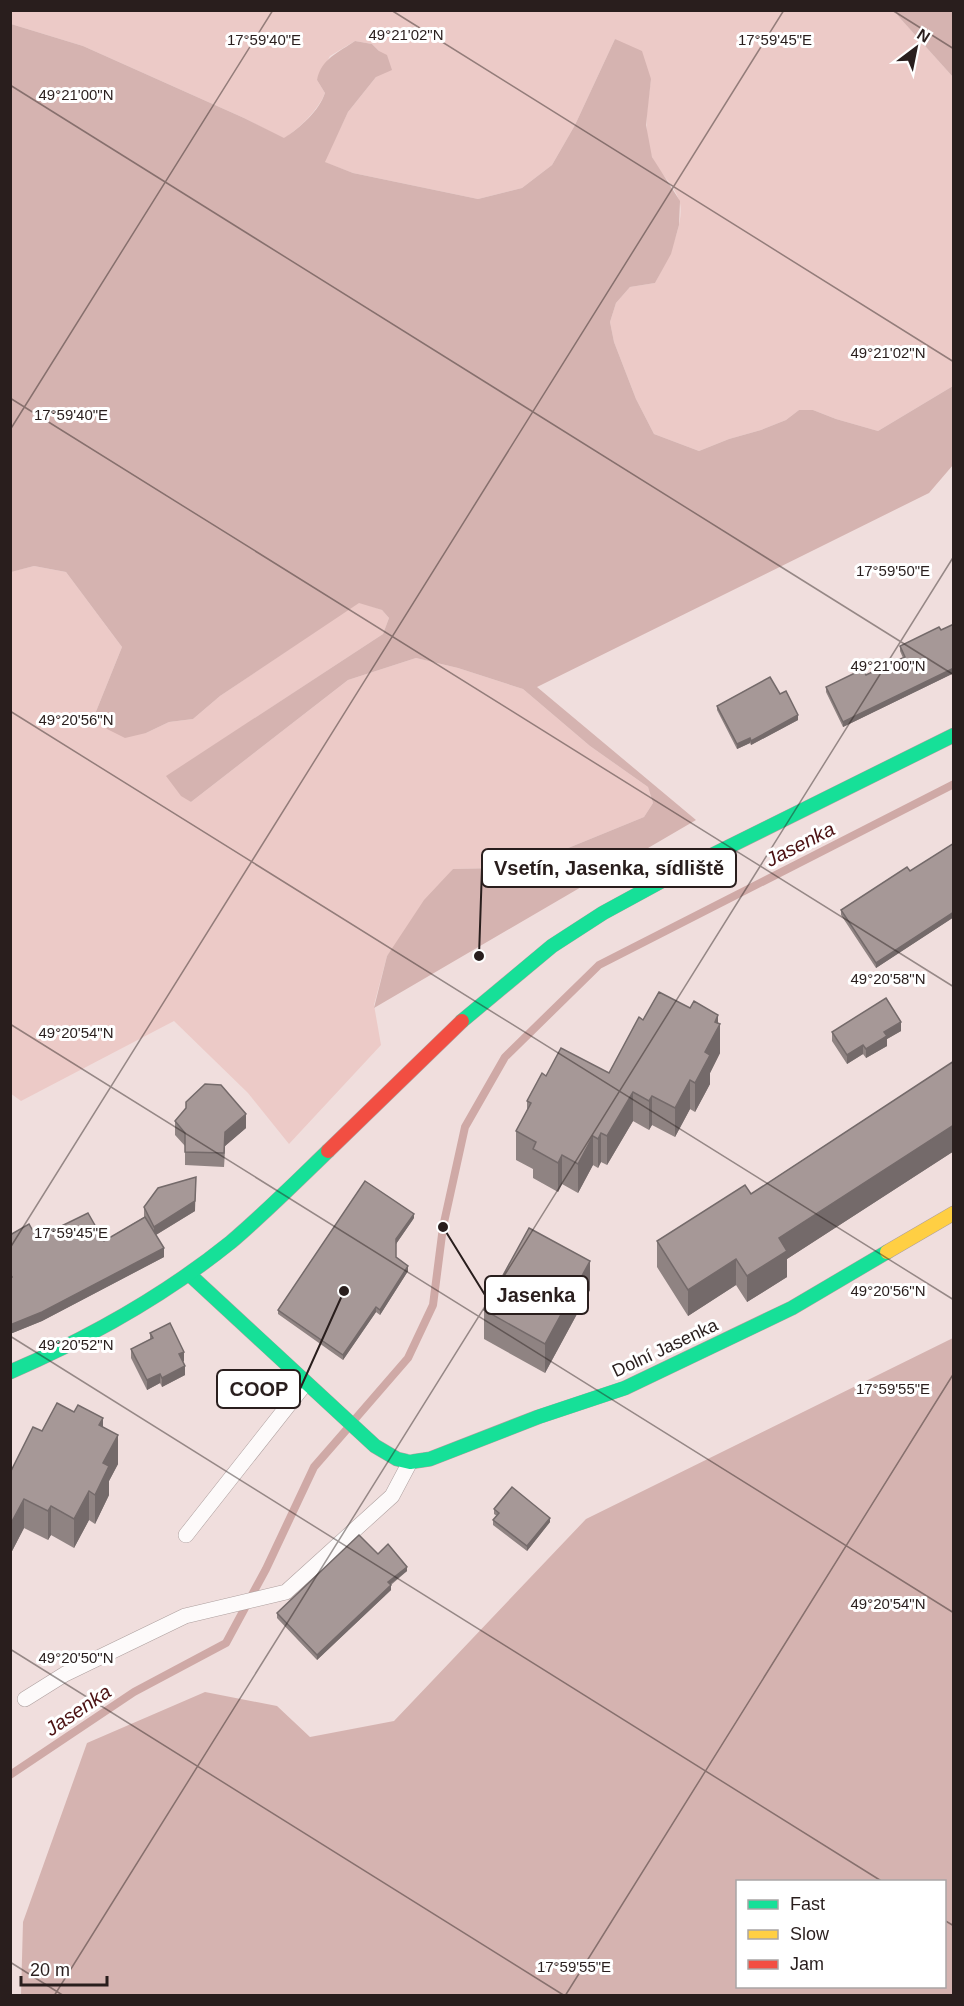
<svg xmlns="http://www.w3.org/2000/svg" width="964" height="2006" viewBox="0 0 964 2006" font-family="Helvetica,sans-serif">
  <rect width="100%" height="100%" fill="#f0dedd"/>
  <g fill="#eccac7">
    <path d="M10,11H895L899,17L953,77V386L878,431L836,419L813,410H799L786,420L761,430L729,439L699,451L654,434L636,399L614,342L610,322L616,303L630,287L655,283C665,264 687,221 679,200C674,184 658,172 652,157C642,133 648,104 651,79L615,39L575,125L552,165L522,188L478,199L353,173L324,162L348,112L376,77L379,51L372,44L355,41L330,56L317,80L325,93C318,111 300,127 284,139L244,118L83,46L11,24Z"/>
    <path d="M34,566L66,572L122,647L95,714L146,733L169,722L193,719L220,696L359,602L382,610L389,618L383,634L167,776L191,802L348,680L416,658L458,668L523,689L590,746L648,787L653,803L644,817L534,862L498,868L453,869L387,956L374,1005L381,1045L289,1144L248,1093L174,1021L21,1101L10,1093V572Z"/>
  </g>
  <g fill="#d5b3b0" fill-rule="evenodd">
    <path d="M895,11H953V77L899,17Z"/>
    <path d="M11,24L83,46L244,118L284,138C300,128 319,111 325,93L317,80C321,59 339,52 355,41L372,44L379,51L387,55L392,70L376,77L348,112L325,162L353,173L478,199L522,188L552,165L575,125L615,39L642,51L651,79L646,125L652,157L680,201L679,225L671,254L655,283L630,287L616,303L610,322L614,342L636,399L654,434L699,451L729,439L761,430L786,420L799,410H813L836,419L878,431L953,386V465L929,493L537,687L696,820L374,1008L387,956L424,900L453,869L498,868L534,862L644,817L653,803L648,787L590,746L523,689L458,668L416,658L348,680L191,802L181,796L166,776L383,634L389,618L382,610L359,603L220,696L193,719L169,722L146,733L125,738L107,729L95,714L122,647L66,572L34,566L11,572Z"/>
    <path d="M953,1338V1995H21L23,1922L87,1743L205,1692L277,1706L310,1737L394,1721L586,1519ZM738,1882H944V1986H738Z"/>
  </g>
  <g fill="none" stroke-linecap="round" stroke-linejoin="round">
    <g stroke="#cfa9a6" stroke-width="8">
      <path d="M356,1418L408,1358L433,1305L443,1227L465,1127L505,1057L599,965L954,784"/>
      <path d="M10,1775L134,1692L226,1643L266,1569L314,1467L348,1428"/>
    </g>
    <g stroke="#ad9f9e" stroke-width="16">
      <g id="lane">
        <path d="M186,1535L305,1384"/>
        <path d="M25,1699L65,1674L185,1616L286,1592L392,1496L410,1462"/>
      </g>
    </g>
    <g stroke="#ad9f9e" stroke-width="15">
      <g id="fast">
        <path d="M462,1021L552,946L603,913L682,870L954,735"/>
        <path d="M189,1274L375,1446L397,1459L410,1462L430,1459L538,1417L625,1388L792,1308L887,1252"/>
        <path d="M10,1372C89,1338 164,1296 231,1242C265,1213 296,1182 328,1151"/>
      </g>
    </g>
    <g stroke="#ad9f9e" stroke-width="15">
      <path id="slow" d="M887,1252L954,1213"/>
    </g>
    <g stroke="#ad9f9e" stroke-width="15">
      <path id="jam" d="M328,1151L462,1021"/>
    </g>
    <use href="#lane" stroke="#fdfafa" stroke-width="15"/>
    <use href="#fast" stroke="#16e098" stroke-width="14"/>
    <use href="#slow" stroke="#ffcf43" stroke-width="14"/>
    <use href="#jam" stroke="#f24e42" stroke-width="14"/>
  </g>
  <g fill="#8f8382">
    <path d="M954,624V673L843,727L826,692V687L866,675L903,658L900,651V646L941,630Z"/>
    <path d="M780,694L798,720L751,745L750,743L737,749L717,710V706Z"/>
    <path d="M954,843V917L876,968L841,915V910L910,871Z"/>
    <path d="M690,1008L718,1024L720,1053L710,1073V1084L695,1112L690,1109L675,1137L652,1125L649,1130L633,1121L607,1165L601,1162L598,1168L593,1165L578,1193L562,1184L558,1192L533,1178V1169L516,1160V1131L527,1112V1101L546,1076L609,1073L643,1020Z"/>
    <path d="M901,1031L887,1039V1046L866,1058L863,1054L847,1064L832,1041V1032Z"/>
    <path d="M954,1061V1151L787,1259V1277L747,1302L736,1285L688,1316L657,1267V1241L751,1194Z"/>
    <path d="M175,1121L246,1128L225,1146L224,1167L185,1165V1146L175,1135Z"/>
    <path d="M144,1207L195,1211L156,1235L164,1257L42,1321L10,1334V1235L37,1238L104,1241L144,1217Z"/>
    <path d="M414,1218L396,1244V1257L408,1271L380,1315L376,1312L343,1360L278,1314V1310Z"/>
    <path d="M590,1290L545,1373L484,1339V1310Z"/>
    <path d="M150,1333L184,1361L183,1362L185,1375L162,1387L160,1383L147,1390L131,1358V1349L150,1339Z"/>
    <path d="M103,1427L118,1464L109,1481V1495L95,1524L89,1520L74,1548L51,1535L48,1540L24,1528L10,1555L42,1431Z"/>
    <path d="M494,1509L550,1522L527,1551L493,1525V1520L497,1516L494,1514Z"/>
    <path d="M378,1554L407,1571L391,1585V1590L317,1660L277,1618V1613Z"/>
  </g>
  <g fill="#746a6a">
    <path d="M954,668V673L843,727V722Z"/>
    <path d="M798,715V720L751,745V741Z"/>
    <path d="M750,738V743L737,749V744Z"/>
    <path d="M954,912V917L876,968V963Z"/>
    <path d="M718,1015V1028L720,1024V1053L710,1073V1084L695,1112V1083L715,1022Z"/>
    <path d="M901,1022V1031L887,1039V1046L866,1058V1049L884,1032Z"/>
    <path d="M863,1045V1054L847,1064V1055Z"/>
    <path d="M690,1080V1109L675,1137V1108Z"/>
    <path d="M633,1092V1121L607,1165V1136Z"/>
    <path d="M652,1096V1125L649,1130V1101Z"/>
    <path d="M246,1114V1128L225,1146L224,1167L225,1132Z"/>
    <path d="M954,1125V1151L787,1259V1277L747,1302V1276L779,1238Z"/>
    <path d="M601,1133V1162L598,1168V1139Z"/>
    <path d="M593,1136V1165L578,1193V1164Z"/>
    <path d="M562,1155V1184L558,1192V1163Z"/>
    <path d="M196,1177L195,1211L154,1236V1227Z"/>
    <path d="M414,1214V1218L396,1244V1239Z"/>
    <path d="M164,1248V1257L42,1321L10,1334V1325Z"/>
    <path d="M736,1259V1285L688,1316V1290Z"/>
    <path d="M590,1261V1290L545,1373V1344Z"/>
    <path d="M408,1266V1271L380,1315V1310Z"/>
    <path d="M376,1307V1312L343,1360V1355Z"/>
    <path d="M184,1352V1361L179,1364V1354Z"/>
    <path d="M185,1366V1375L162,1387V1378Z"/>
    <path d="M160,1374V1383L147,1390V1380Z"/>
    <path d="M103,1418V1447L99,1425Z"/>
    <path d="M118,1435V1464L109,1481V1495L95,1524V1495L103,1463Z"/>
    <path d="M89,1491V1520L74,1548V1519Z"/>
    <path d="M24,1499V1528L10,1555V1525Z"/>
    <path d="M51,1506V1535L48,1540V1511Z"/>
    <path d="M550,1518V1522L527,1551V1546Z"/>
    <path d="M407,1567V1571L388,1586V1582Z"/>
    <path d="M391,1585V1590L317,1660V1655Z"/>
  </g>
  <g fill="#a69897" stroke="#746a6a" stroke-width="1.5">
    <path d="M954,624V668L843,722L826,687L863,669L866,675L905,657L900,646L939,627L941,630Z"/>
    <path d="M770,677L780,694L786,691L798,715L751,741L750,738L737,744L717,706Z"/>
    <path d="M954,843V912L876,963L841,910L907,867L910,871Z"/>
    <path d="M659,992L690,1008L694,1001L718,1015L715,1022L720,1024L705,1052L710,1055L695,1083L690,1080L675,1108L652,1096L649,1101L633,1092L607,1136L601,1133L598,1139L593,1136L578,1164L562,1155L558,1163L533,1149L536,1142L516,1131L531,1103L527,1101L542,1073L546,1076L561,1048L609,1073L639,1017L643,1020Z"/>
    <path d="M886,998L901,1022L884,1032L887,1036L866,1049L863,1045L847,1055L832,1032Z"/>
    <path d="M954,1061V1125L779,1238L787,1251L747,1276L736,1259L688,1290L657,1241L745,1185L751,1194Z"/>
    <path d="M205,1084L221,1085L246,1114L225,1132L224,1153L185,1152V1133L175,1121L186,1108V1102Z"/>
    <path d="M196,1177L195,1201L154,1227L144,1207L158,1188Z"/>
    <path d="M365,1181L414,1214L396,1239V1257L408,1266L380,1310L376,1307L343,1355L278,1310Z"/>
    <path d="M88,1213L104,1241L145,1217L164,1248L42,1312L10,1325V1278L12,1277L10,1274V1235L29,1224L37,1238Z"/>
    <path d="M529,1228L590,1261L545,1344L484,1310Z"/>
    <path d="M170,1323L184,1352L179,1354L185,1366L162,1378L160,1374L147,1380L131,1349L153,1338L150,1333Z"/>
    <path d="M57,1403L74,1412L78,1405L103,1418L99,1425L118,1435L103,1463L109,1466L95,1495L89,1491L74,1519L51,1506L48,1511L24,1499L10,1525V1473L33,1427L42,1431Z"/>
    <path d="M512,1487L550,1518L527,1546L493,1520L499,1513L494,1509Z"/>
    <path d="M359,1535L378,1554L388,1544L407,1567L388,1582L391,1585L317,1655L277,1613Z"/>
  </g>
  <path fill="none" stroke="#291e1d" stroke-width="1.5" stroke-opacity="0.45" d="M391,10L954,362M892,10L954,49M10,85L954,675M10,398L954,987M10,430L273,10M10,711L954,1300M10,1024L954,1613M10,1248L784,10M10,1336L883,1882M10,1649L565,1996M944,1920L954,1926M10,1962L64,1996M54,1996L954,556M565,1996L954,1373"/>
  <g text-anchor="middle" stroke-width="6" stroke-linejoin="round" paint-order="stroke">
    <g font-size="18" fill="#291e1d" stroke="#fff">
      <text transform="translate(665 1348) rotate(-25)" y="6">Dolní Jasenka</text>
    </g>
    <g font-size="20" font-style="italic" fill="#4c1213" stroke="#fff">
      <text transform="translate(800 844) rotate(-27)" y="7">Jasenka</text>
      <text transform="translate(78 1710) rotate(-34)" y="7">Jasenka</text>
    </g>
  </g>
  <g font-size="15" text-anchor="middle" fill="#291e1d" stroke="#fff" stroke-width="6" stroke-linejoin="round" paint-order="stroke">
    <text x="406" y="40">49°21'02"N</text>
    <text x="264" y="45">17°59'40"E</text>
    <text x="775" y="45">17°59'45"E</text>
    <text x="76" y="100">49°21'00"N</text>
    <text x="888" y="358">49°21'02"N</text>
    <text x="71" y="420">17°59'40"E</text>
    <text x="893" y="576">17°59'50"E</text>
    <text x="888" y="671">49°21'00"N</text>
    <text x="76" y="725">49°20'56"N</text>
    <text x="888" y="984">49°20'58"N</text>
    <text x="76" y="1038">49°20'54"N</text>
    <text x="71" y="1238">17°59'45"E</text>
    <text x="888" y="1296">49°20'56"N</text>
    <text x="76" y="1350">49°20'52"N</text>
    <text x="893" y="1394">17°59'55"E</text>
    <text x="888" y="1609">49°20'54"N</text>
    <text x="76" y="1663">49°20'50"N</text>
    <text x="574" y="1972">17°59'55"E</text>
  </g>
  <path fill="none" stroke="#291e1d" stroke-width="2" d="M479 956L482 868M443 1227L485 1295M344 1291L300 1389"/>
  <g fill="#291e1d" stroke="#fff" stroke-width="2">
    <circle cx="479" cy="956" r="6"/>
    <circle cx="443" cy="1227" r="6"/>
    <circle cx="344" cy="1291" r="6"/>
  </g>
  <g fill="#fff" stroke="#291e1d" stroke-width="2">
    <rect x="482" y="849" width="254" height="38" rx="6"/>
    <rect x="485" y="1276" width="103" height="38" rx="6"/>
    <rect x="217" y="1370" width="83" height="38" rx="6"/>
  </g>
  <g font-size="20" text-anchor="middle" font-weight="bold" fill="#291e1d">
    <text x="609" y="875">Vsetín, Jasenka, sídliště</text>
    <text x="536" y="1302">Jasenka</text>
    <text x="259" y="1396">COOP</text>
  </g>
  <rect width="964" height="2006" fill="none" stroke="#291e1d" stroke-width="24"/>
  <rect x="736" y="1880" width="210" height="108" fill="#ffffff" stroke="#a9a5a5" stroke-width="1.5"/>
  <rect x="748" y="1900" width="30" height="9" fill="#16e098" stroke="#a9a5a5" stroke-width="1.5"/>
  <text x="790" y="1910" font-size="18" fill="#291e1d">Fast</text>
  <rect x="748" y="1930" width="30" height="9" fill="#ffcf43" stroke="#a9a5a5" stroke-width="1.5"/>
  <text x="790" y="1940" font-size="18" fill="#291e1d">Slow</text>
  <rect x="748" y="1960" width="30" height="9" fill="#f24e42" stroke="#a9a5a5" stroke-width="1.5"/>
  <text x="790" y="1970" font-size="18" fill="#291e1d">Jam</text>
  <g transform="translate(916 48) rotate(32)" stroke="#ffffff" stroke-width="4.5" paint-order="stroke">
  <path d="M0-4.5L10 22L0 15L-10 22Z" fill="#291e1d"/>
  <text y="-9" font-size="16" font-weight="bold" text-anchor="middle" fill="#291e1d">N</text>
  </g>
  <path d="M21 1976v9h86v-9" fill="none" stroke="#291e1d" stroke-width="3"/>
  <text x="30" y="1976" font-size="18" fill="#291e1d" stroke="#ffffff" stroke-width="4.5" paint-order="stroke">20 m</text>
</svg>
